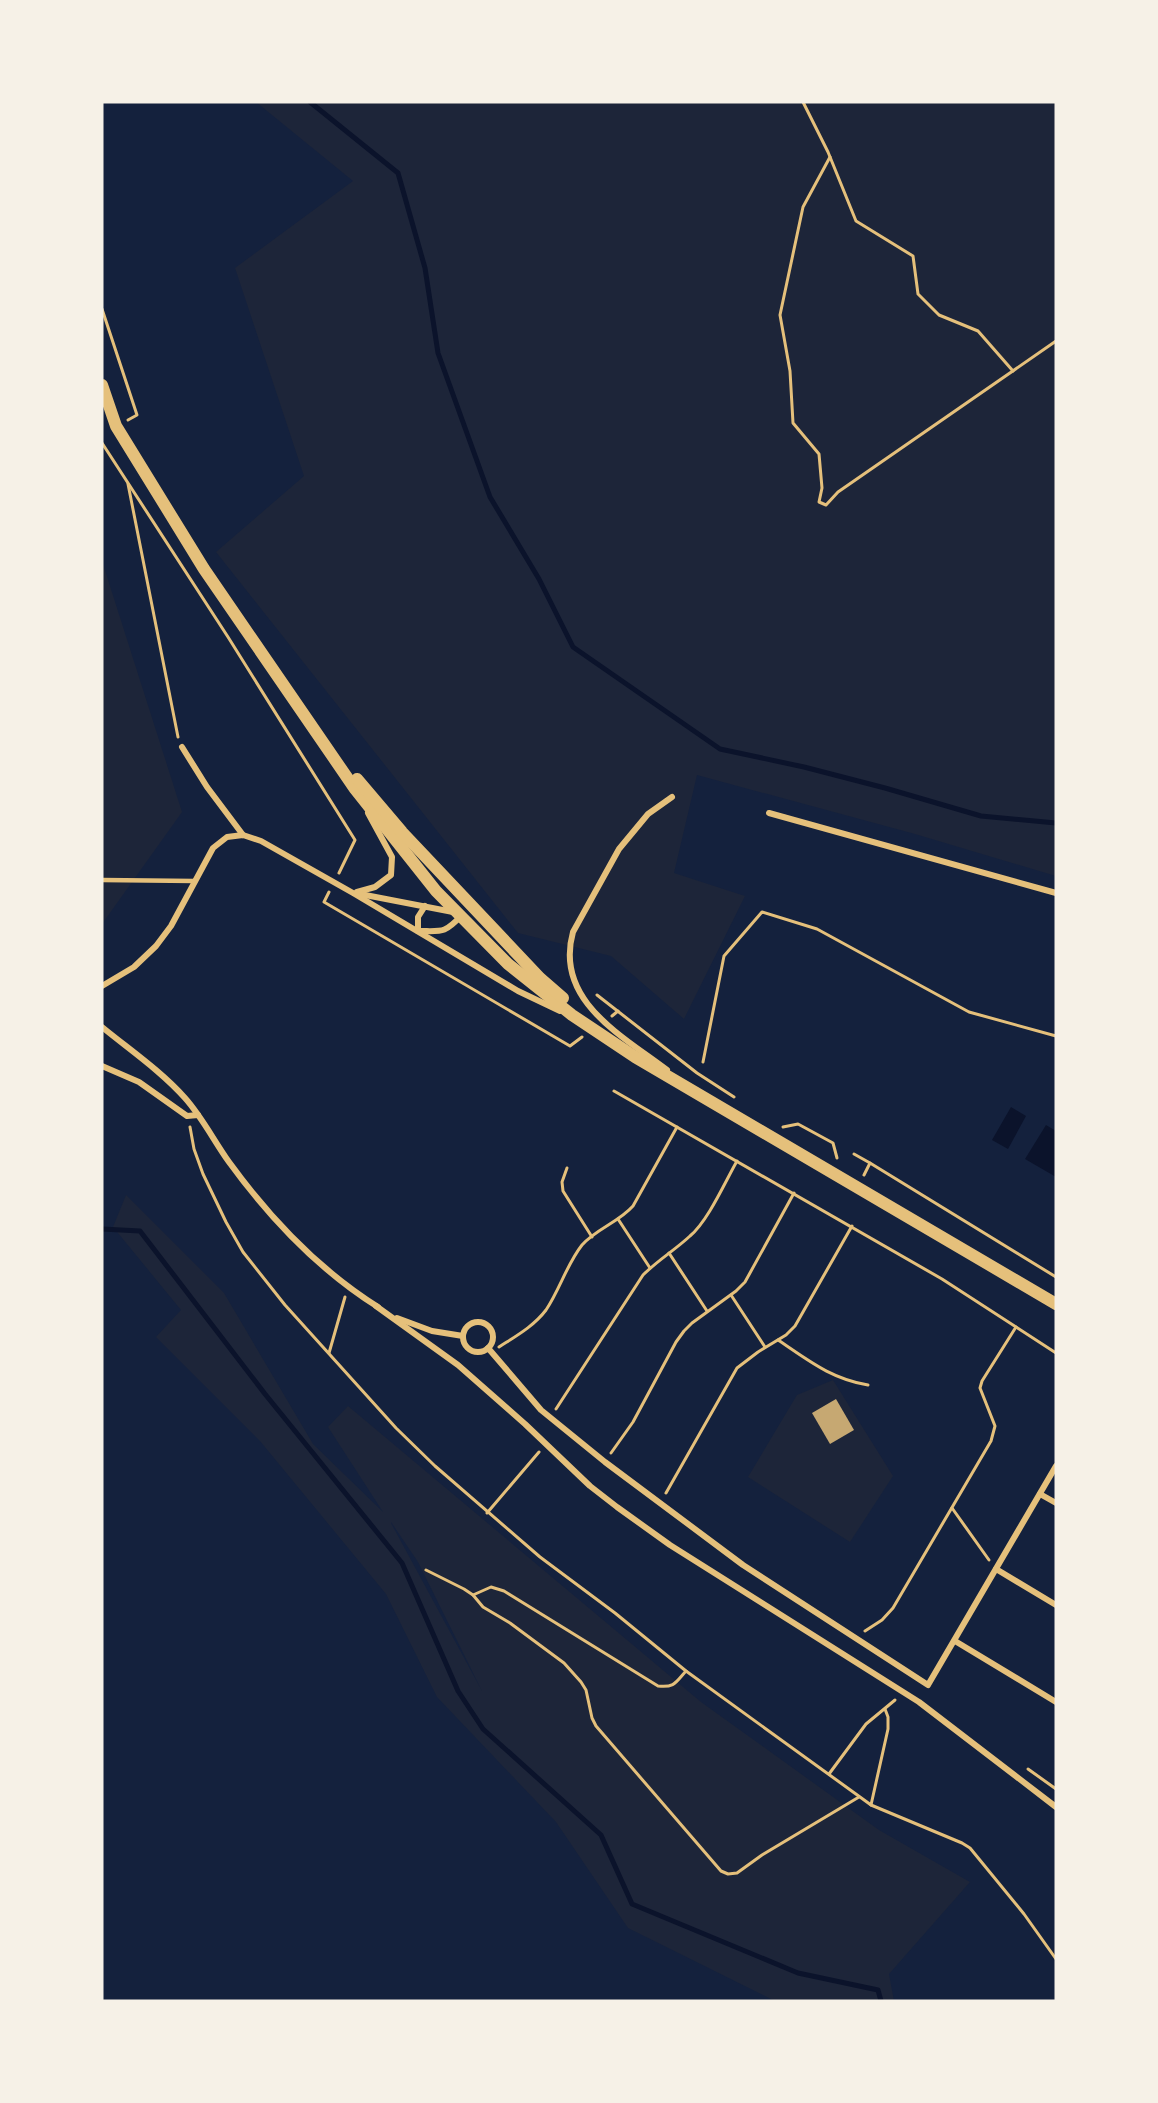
<svg xmlns="http://www.w3.org/2000/svg" width="1158" height="2103" viewBox="0 0 1158 2103" font-family="Lora,serif">
  <rect width="100%" height="100%" fill="#14213d"/>
  <g fill="#1d2539" fill-rule="evenodd">
    <path d="M256,102H1056V876L915,834L697,775L674,873L745,896L684,1019L611,956L518,933L216,552L304,476L235,268L353,181Z"/>
    <path d="M102,561L182,812L102,924Z"/>
    <path d="M126,1195L224,1293L313,1444L383,1512L328,1427L348,1406L701,1702L879,1830L970,1882L889,1974L894,2001H775L628,1928L556,1822L437,1697L386,1594L260,1441L156,1337L181,1310L113,1227ZM391,1522L418,1562L482,1691L391,1523Z"/>
    <path d="M833,1380L893,1476L850,1542L748,1477L797,1395Z"/>
  </g>
  <g fill="#0b132b">
    <path d="M1011,1107L1026,1116L1008,1149L992,1140Z"/>
    <path d="M1046,1125L1056,1131V1177L1025,1159Z"/>
  </g>
  <g fill="none" stroke-linecap="round" stroke-linejoin="round">
    <g stroke="#0b132b" stroke-width="5">
      <path d="M310,102L398,173L425,268L438,353L490,497L539,579L573,647L720,749L804,767L885,788L981,816L1056,823"/>
      <path d="M102,1229L140,1231L265,1394L402,1563L458,1691L483,1729L601,1835L632,1904L798,1973L878,1990L881,2001"/>
    </g>
  </g>
  <path fill="#c6a872" d="M836,1399L854,1430L830,1444L812,1413Z"/>
  <g fill="none" stroke-linecap="round" stroke-linejoin="round">
    <g stroke="#e5c07b" stroke-width="3">
      <path d="M803,102L828,152L856,221L913,256L918,294L939,315L978,331L1013,371"/>
      <path d="M830,157L803,207L780,315L790,371L793,423L819,454L822,488L819,502L826,505L838,492L1056,341"/>
      <path d="M102,309L137,415L128,420"/>
      <path d="M102,443L228,637L355,840L339,873"/>
      <path d="M128,484L178,737"/>
      <path d="M329,892L324,902L570,1046L582,1037"/>
      <path d="M597,995L697,1073L734,1097"/>
      <path d="M612,1016L618,1011"/>
      <path d="M703,1062L724,956L762,912L817,929L969,1012L1056,1036"/>
      <path d="M614,1091L942,1279L1056,1353"/>
      <path d="M190,1127L194,1149L203,1174L226,1222L243,1252L285,1305L396,1428L435,1466L540,1557L615,1613L686,1671L860,1797L871,1805L962,1843L970,1848L1024,1914L1056,1959"/>
      <path d="M783,1127L798,1124L833,1143L837,1158"/>
      <path d="M854,1154L870,1163"/>
      <path d="M567,1168L562,1182L563,1191L592,1237"/>
      <path d="M864,1175L870,1163L1056,1277"/>
      <path d="M618,1219L650,1268"/>
      <path d="M669,1253L707,1311"/>
      <path d="M731,1295L765,1347"/>
      <path d="M778,1340C808,1360 831,1379 868,1385"/>
      <path d="M499,1347C516,1336 534,1326 546,1310C560,1289 567,1264 582,1245C596,1229 619,1222 633,1206L677,1127"/>
      <path d="M329,1353L345,1297"/>
      <path d="M556,1409L643,1275C658,1260 675,1250 690,1236C708,1221 725,1182 737,1161"/>
      <path d="M611,1453L633,1422L676,1342L684,1331L692,1323L736,1291L745,1282L794,1193"/>
      <path d="M666,1493L737,1368L758,1352L786,1335L795,1326L852,1226"/>
      <path d="M952,1508L989,1560"/>
      <path d="M487,1513L539,1452"/>
      <path d="M426,1570L464,1589L473,1595L483,1607L510,1623L564,1663L581,1682L586,1690L592,1718L596,1726L721,1871L728,1874L737,1873L762,1855L859,1797"/>
      <path d="M473,1595L491,1587L504,1591L658,1686C675,1688 676,1682 686,1671"/>
      <path d="M865,1631L882,1620L893,1608L991,1441L995,1426L980,1388L982,1381L1016,1327"/>
      <path d="M1028,1769L1056,1789"/>
      <path d="M829,1774L866,1724L895,1700"/>
      <path d="M871,1805L888,1729V1717L885,1709"/>
    </g>
    <path stroke="#e5c07b" stroke-width="4.5" d="M102,880L194,881"/>
    <g stroke="#e5c07b" stroke-width="6">
      <path d="M182,747L207,787L243,835"/>
      <path d="M769,813L1056,893"/>
      <path d="M357,892L375,887L391,875L392,857L368,813"/>
      <path d="M360,894L453,912"/>
      <path d="M425,906L418,917V931C442,931 444,934 461,916"/>
      <path d="M102,986L134,967L156,946L171,926L213,848L227,837L243,835L261,841L353,893L518,991L560,1011"/>
      <path d="M102,1027C130,1050 161,1071 185,1098C202,1117 214,1141 229,1162C269,1217 319,1270 378,1307"/>
      <path d="M102,1066L139,1082L187,1116L198,1115"/>
      <path d="M667,1070C621,1035 554,1000 573,932L619,849L648,814L672,797"/>
      <path d="M376,1306L458,1365L525,1424L590,1486L617,1507L670,1545L919,1702L1056,1807"/>
      <path d="M397,1318L432,1331L463,1336"/>
      <circle cx="478" cy="1337" r="15"/>
      <path d="M488,1348L541,1410L605,1462L743,1565L928,1685L1056,1466"/>
      <path d="M1040,1494L1056,1503"/>
      <path d="M996,1569L1056,1605"/>
      <path d="M955,1641L1056,1702"/>
    </g>
    <g stroke="#e5c07b" stroke-width="12">
      <path d="M102,385L116,426L204,569L355,789L436,891L508,964L572,1015L635,1057L1056,1304"/>
      <path d="M357,779L402,832L540,978L563,998"/>
    </g>
  </g>
  <rect width="1158" height="2103" fill="none" stroke="#f6f1e7" stroke-width="207"/>
</svg>
